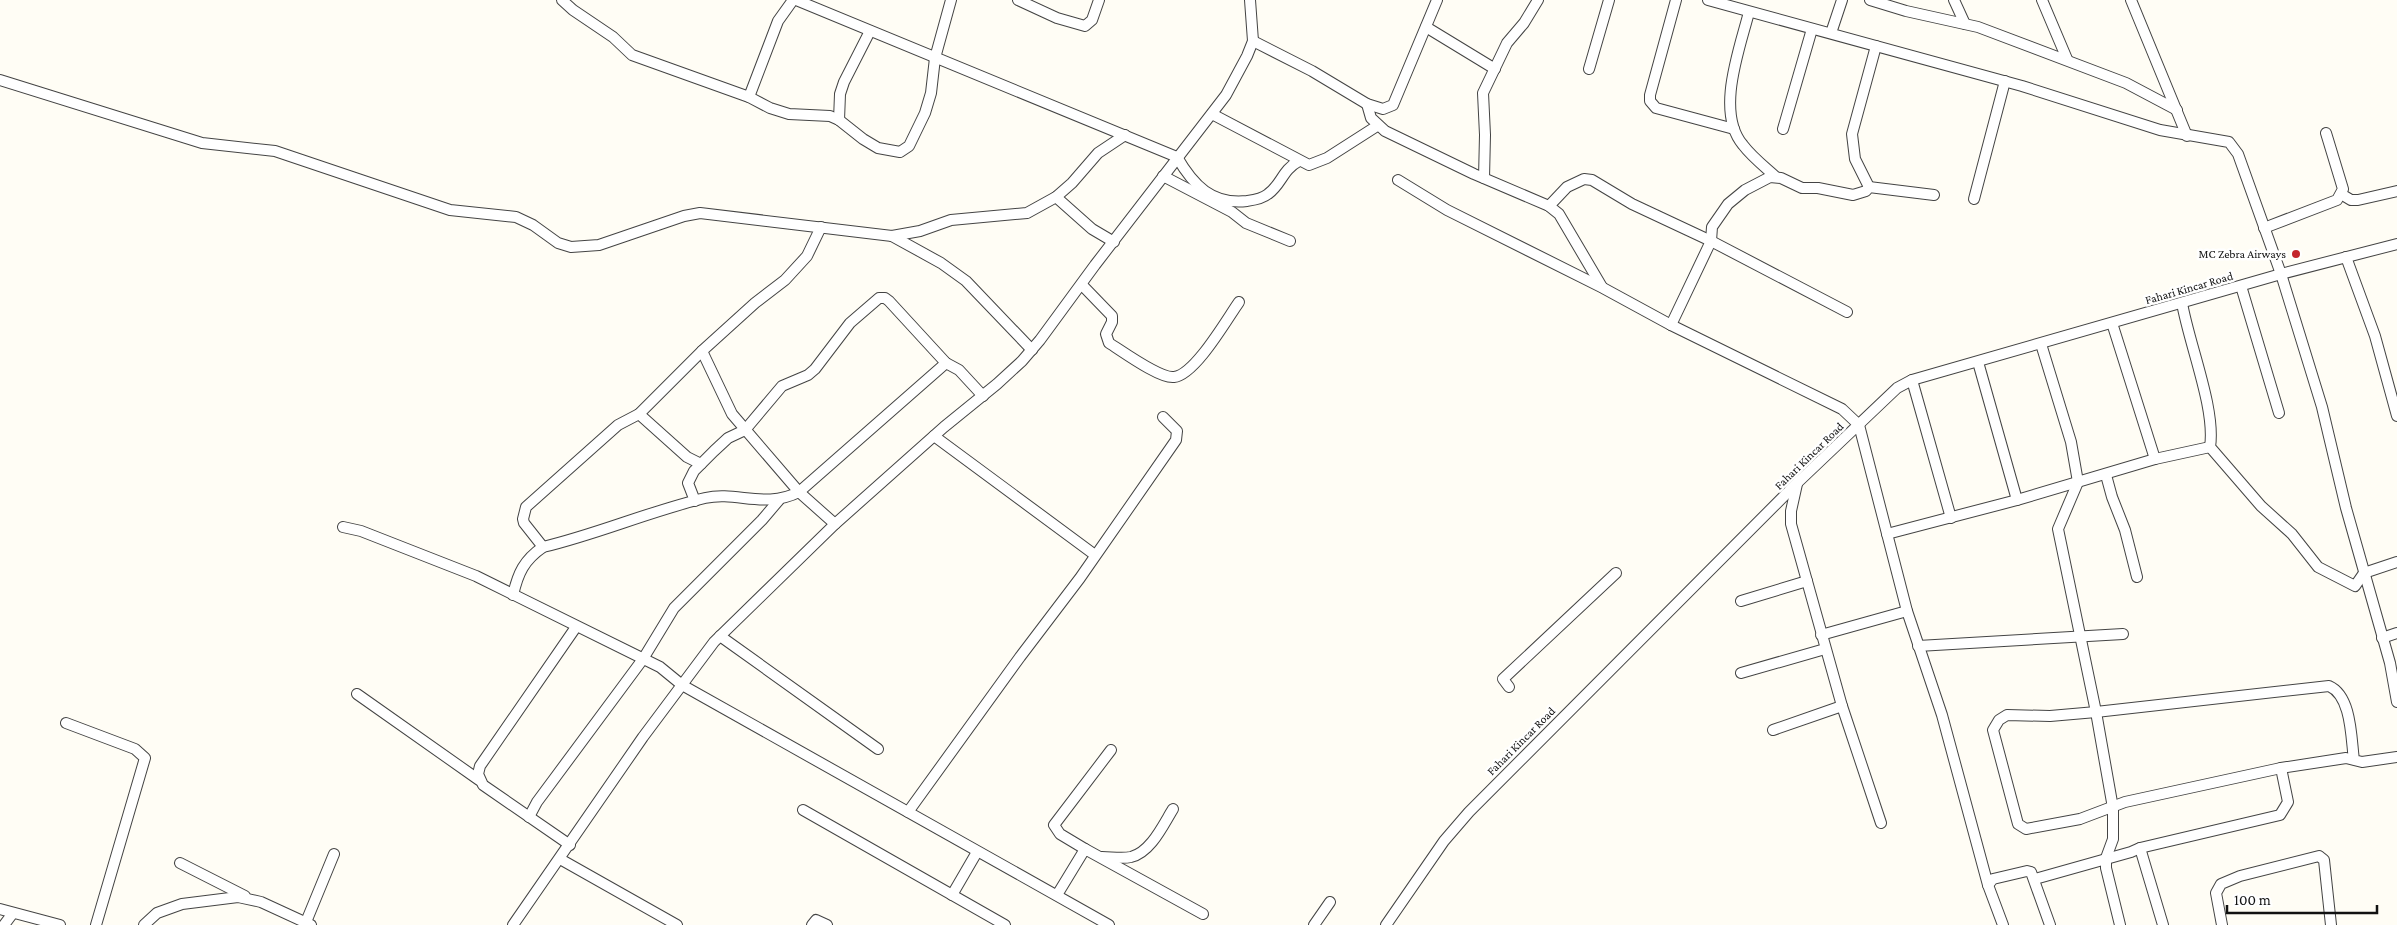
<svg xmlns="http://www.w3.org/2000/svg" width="2397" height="925" viewBox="0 0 2397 925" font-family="'Crimson Pro',serif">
  <rect width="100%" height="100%" fill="#fffdf5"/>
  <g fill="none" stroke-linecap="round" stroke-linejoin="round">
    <g stroke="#444" stroke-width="12">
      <g id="street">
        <path d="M562,0L573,10L613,37L632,55L749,97L770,108L789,114L830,116L839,120L863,139L878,148L900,152L909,146L925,113L931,93L935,58L951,0"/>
        <path d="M796,0L1177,157C1193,185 1212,205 1247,201C1254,200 1262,199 1268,194C1282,184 1282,170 1299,161"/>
        <path d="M1018,0L1057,18L1085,26L1092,20L1099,0"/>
        <path d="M1676,0L1650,95V101L1656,108L1734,129"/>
        <path d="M1708,0L2022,86L2160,130L2229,142L2238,154L2281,274L2322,407L2346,508L2390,663L2397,702"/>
        <path d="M1870,0L1906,11L1978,27L2126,83L2177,110"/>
        <path d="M1954,0L1965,24"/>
        <path d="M2042,0L2067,59"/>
        <path d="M2131,0L2187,136"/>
        <path d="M1749,12C1740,48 1715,112 1743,145C1752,157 1765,167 1776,177"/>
        <path d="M1426,27L1495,69"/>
        <path d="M1831,33L1842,0"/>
        <path d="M1253,41L1312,71L1367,104L1383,109L1393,105L1437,0"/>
        <path d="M1589,69L1609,0"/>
        <path d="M0,80L202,143L275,151L450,210L516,217L533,225L558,243L571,247L599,245L684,216L700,213L892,236L920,231L951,220L1027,213L1056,197L1072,183L1098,153L1125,135"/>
        <path d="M749,97L778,21L793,0"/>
        <path d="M1367,104L1371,118L1385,131L1474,174L1549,206L1559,214L1602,287"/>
        <path d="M1212,114L1309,165L1327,158L1377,126"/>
        <path d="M839,120L840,94L844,82L870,31"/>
        <path d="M1783,129L1812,29"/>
        <path d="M1163,176L1232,212L1246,223L1290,241"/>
        <path d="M1484,178L1485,135L1483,93L1507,43L1524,23L1538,0"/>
        <path d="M1398,180L1447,210L1603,288L1671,325L1842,409L1859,425L1907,611L1942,715L1988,885L2003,925"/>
        <path d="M1869,187L1855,159L1852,134L1876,46"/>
        <path d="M2341,194L2351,200H2358L2397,191"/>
        <path d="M1056,197L1092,229L1114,242"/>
        <path d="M1974,199L2005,81"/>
        <path d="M1549,206L1567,187L1584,179L1592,180L1632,204L1711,241L1847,312"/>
        <path d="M2264,228L2337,200L2343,189L2326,133"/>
        <path d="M892,236L941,263L966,281L1032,350"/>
        <path d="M2346,257L2375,336L2397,416"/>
        <path d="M1082,285L1112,316V322L1106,334L1109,343C1122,351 1160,379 1174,377C1195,375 1227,319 1239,302"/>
        <path d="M2241,286L2279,413"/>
        <path d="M2182,303C2189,344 2216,409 2210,447L2261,506L2292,534L2318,567L2355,586L2364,573L2397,562"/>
        <path d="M2112,323L2155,459"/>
        <path d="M1671,325L1711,241L1712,227L1728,204L1745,190L1770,177L1781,178L1802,188H1818L1853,195L1866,191L1869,187L1934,195"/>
        <path d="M2041,344L2071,442L2078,482L2058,529L2096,712L2113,808V839L2106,858V868L2120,925"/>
        <path d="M702,351L732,414L799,492L835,524"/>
        <path d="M1978,362L2017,500"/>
        <path d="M1912,380L1951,518"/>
        <path d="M639,414L687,457L701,464"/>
        <path d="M934,436L1095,555"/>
        <path d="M2106,475L2112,497L2125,530L2137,577"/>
        <path d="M1797,484L1791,511V524L1842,706L1881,823"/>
        <path d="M695,501L688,483L694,471L714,451L728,438L745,430L782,386L808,375L815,369L850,323L879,298H885L889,301L946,363L959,370L983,396"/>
        <path d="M343,527L361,531L476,576L660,667L682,685L1109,925"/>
        <path d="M1887,534L2017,500L2155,459L2210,447"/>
        <path d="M543,547L524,523L523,519L526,507L618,425L639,414L702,351L755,303L785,280L807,256L821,227"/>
        <path d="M513,595C518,573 524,560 543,547C598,534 650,511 705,498C737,491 765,509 799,492L946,363"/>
        <path d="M1741,601L1807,581"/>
        <path d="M1821,635L1907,611"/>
        <path d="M720,636L878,749"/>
        <path d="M2382,638L2397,633"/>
        <path d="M1918,646L2123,634"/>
        <path d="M1741,673L1825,649"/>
        <path d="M1509,687L1503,679L1616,573"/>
        <path d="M357,694L479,780"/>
        <path d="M66,723L135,749L145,758L96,925"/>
        <path d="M1773,730L1842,706"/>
        <path d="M2354,760C2351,739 2352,696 2329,686L2096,712L2050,716L2007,715L1999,720L1993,730L2018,824L2026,829L2080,819L2125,802L2281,768L2346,758L2362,762L2397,757"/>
        <path d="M803,810L1005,925"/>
        <path d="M908,812L1020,657L1080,578L1176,440L1177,431L1163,417"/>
        <path d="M529,817L537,802L643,659L674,608L762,520L779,500"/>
        <path d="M570,845L483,785L478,774L480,766L576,627"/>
        <path d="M2140,848L2163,925"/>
        <path d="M1085,849L1060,834L1054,825L1111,750"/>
        <path d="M1102,857C1111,857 1122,859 1131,857C1151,852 1163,825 1173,809"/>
        <path d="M560,859L677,925"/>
        <path d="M180,863L245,896"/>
        <path d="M2035,879L2131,852L2140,848L2280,815L2288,802L2281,768"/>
        <path d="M1988,885L1993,879L2027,871L2031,872L2050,925"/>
        <path d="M952,895L977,852"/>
        <path d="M1057,895L1085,849L1203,914"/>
        <path d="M0,909L60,925"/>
        <path d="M306,922L334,854"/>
        <path d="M4,925L13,913"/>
        <path d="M144,925L157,913L182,904L238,897L261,902L311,925"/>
        <path d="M513,925L643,737L714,642L835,524L944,427L997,384L1022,361L1040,340L1095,265L1226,95L1247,56L1253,41L1250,0"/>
        <path d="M812,925L816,920L827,925"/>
        <path d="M1314,925L1330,902"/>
        <path d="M1386,925L1444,841L1469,812L1797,483L1897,388L1912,380L2281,274L2397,244"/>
        <path d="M2222,925L2216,893L2221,884L2240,876L2319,856L2324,860L2331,925"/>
      </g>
    </g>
    <use href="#street" stroke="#fff" stroke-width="10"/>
  </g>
  <circle fill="#c4262e" stroke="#fff" stroke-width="2" cx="2296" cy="254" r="5"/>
  <g text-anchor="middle" stroke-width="5" stroke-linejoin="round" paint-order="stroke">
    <g font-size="12" fill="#111" stroke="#fff" text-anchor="end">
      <text x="2286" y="258">MC Zebra Airways</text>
    </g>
    <g font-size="12" fill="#111" stroke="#fff">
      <text transform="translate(2189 288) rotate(-16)" y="4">Fahari Kincar Road</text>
      <text transform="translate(1809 456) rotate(-44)" y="4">Fahari Kincar Road</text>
      <text transform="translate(1521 741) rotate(-45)" y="4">Fahari Kincar Road</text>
    </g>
  </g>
  <path d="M2227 905v8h150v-8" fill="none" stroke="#111111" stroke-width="2.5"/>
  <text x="2234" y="905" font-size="15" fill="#111111" stroke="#ffffff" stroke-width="4" paint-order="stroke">100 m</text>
</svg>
